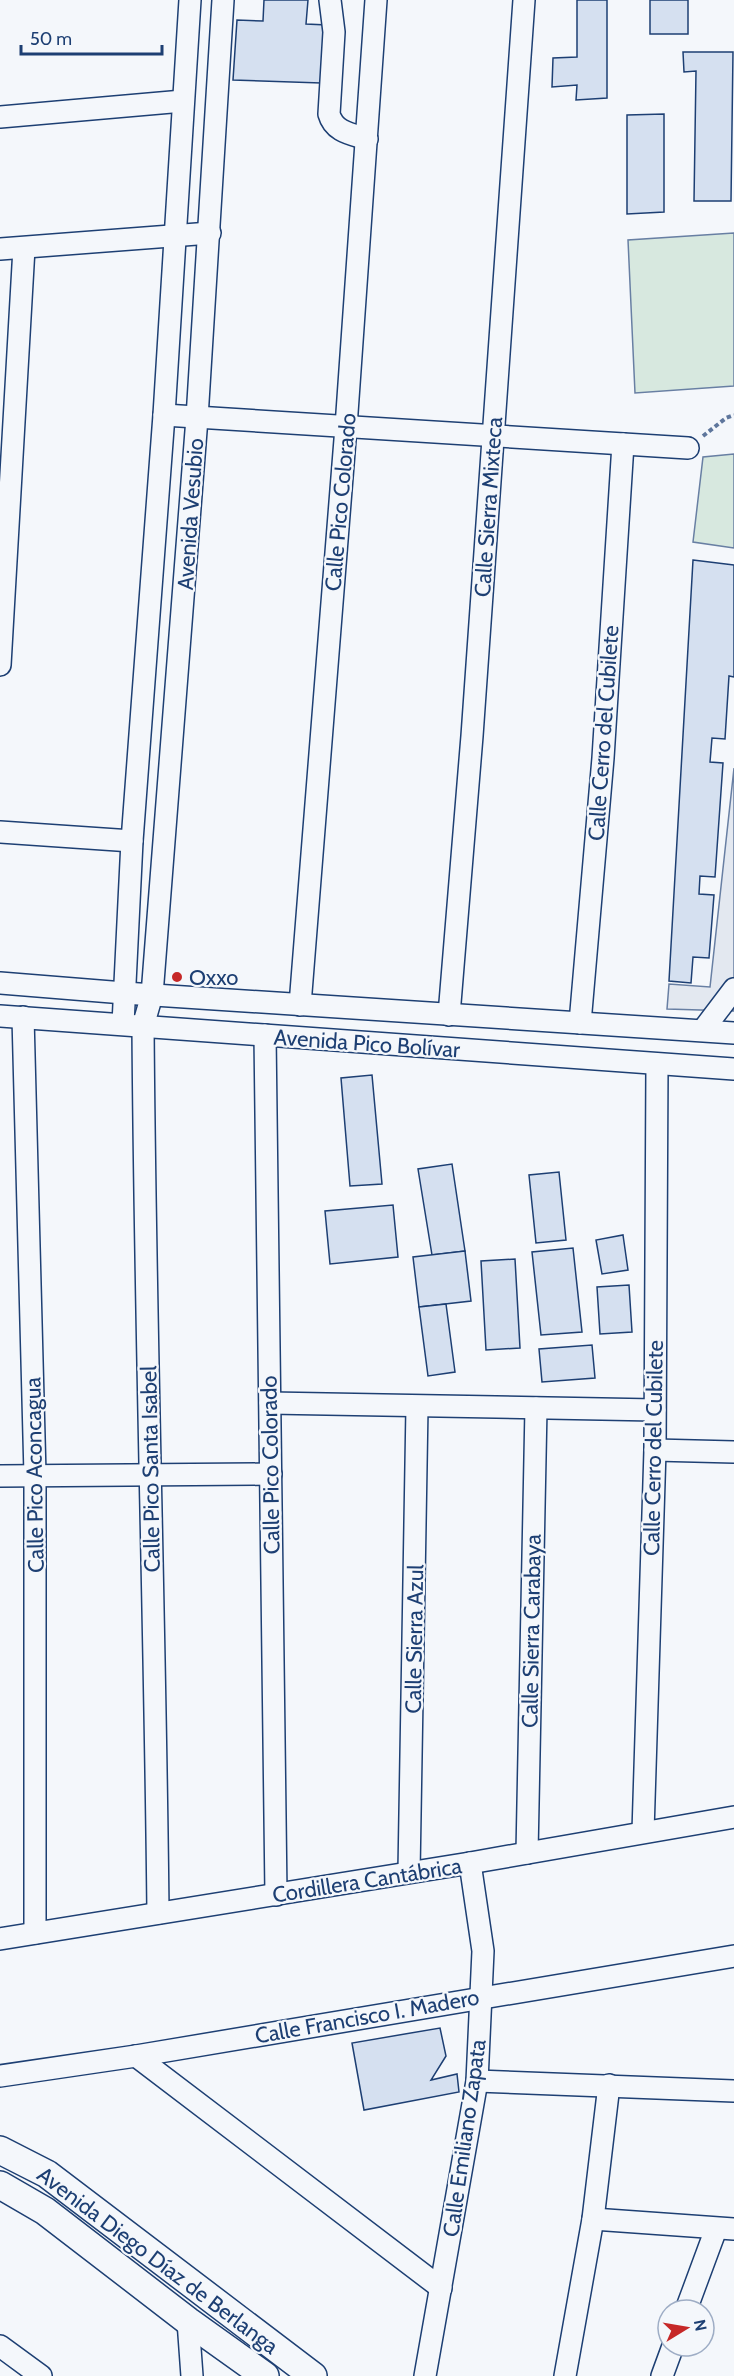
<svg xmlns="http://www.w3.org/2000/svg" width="734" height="2376" viewBox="0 0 734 2376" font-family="Cabin,sans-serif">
  <rect width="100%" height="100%" fill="#f4f7fb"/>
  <g fill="#d7e8df" stroke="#687fa3" stroke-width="1.5">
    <path d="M734,233V386L635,393L628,240Z"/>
    <path d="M734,454V548L693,542L703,457Z"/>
  </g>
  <path fill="#e3e8f0" stroke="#687fa3" stroke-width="1.5" d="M734,768V1011L667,1009L669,984L710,987Z"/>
  <g fill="#d5e0f0" stroke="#1d3f73" stroke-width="1.5">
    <path d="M264,0H308L306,24L327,25L321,83L233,80L237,20L263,21Z"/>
    <path d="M577,0H607V98L576,100L577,85L552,87L553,58L577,57Z"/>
    <rect x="650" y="0" width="38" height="34"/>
    <path d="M683,52H733L731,201H694L696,71L684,72Z"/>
    <path d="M664,114V212L627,214V115Z"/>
    <path d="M693,560L734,565V677L729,676L725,739L712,738L710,762L723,763L715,877L700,876L699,894L714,895L709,958L693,957L691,983L669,981Z"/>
    <path d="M372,1075L382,1184L350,1186L341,1078Z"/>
    <path d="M452,1164L465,1251L432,1255L418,1169Z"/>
    <path d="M559,1172L566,1240L536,1243L529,1175Z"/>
    <path d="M393,1205L398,1257L330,1264L325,1211Z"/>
    <path d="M623,1235L628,1270L602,1274L596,1240Z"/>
    <path d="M573,1248L582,1332L541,1335L532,1252Z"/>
    <path d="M465,1251L471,1301L419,1307L413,1257Z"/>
    <path d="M515,1259L520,1348L486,1350L481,1261Z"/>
    <path d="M629,1285L632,1332L600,1334L597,1287Z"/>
    <path d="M446,1304L455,1372L428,1376L419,1307Z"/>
    <path d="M592,1345L595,1378L542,1382L539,1349Z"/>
    <path d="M440,2028L446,2056L431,2080L457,2074L459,2092L364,2110L352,2043Z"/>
  </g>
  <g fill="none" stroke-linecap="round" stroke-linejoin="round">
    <g stroke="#1d3f73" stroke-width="24">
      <g id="minor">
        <path d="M330,0L334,32L329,114C334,132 351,134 367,139"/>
        <path d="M0,117L183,101"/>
        <path d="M0,249L210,233"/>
        <path d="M164,415L688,448"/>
        <path d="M0,665L24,248"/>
        <path d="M0,832L132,841"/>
        <path d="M0,983L124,993L734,1033"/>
        <path d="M300,1005L346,427L376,0"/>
        <path d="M449,1015L472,736L524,0"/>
        <path d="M0,1016L734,1069"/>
        <path d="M23,1017L35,1475V1933"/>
        <path d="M580,1023L603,758L623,444"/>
        <path d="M123,1024L132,841L164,415L190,0"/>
        <path d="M703,1030L734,989"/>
        <path d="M265,1035L276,1895"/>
        <path d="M270,1403L655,1410"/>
        <path d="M655,1450L734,1452"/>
        <path d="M0,1476L271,1474"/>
        <path d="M643,1832L655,1450L657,1064"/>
        <path d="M527,1853L536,1408"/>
        <path d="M409,1872L417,1407"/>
        <path d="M158,1913C155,1617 145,1322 143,1026L152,995L197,418L223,0"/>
        <path d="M0,1939L470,1863L734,1817"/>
        <path d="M136,2056L441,2288"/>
        <path d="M0,2076L136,2056L734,1956"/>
        <path d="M477,2081L734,2091"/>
        <path d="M593,2219L734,2229"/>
        <path d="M686,2310L716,2229"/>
        <path d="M188,2321L192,2376"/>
        <path d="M0,2346L41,2376"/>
        <path d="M425,2376L477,2081L483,1951L470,1863"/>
        <path d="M565,2376L593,2219L609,2085"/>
        <path d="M662,2376L673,2346"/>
      </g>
    </g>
    <g stroke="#1d3f73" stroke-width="30">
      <g id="major">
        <path d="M0,2150L47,2174L313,2376"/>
        <path d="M0,2185L45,2211L188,2321L265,2376"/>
      </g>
    </g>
    <path stroke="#5e769c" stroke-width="4" stroke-dasharray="4.5 3" stroke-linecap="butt" d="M703,436L726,418L734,415"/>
    <use href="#minor" stroke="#f4f7fb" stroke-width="21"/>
    <use href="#major" stroke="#f4f7fb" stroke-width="27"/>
  </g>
  <circle fill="#c62828" stroke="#f4f7fb" stroke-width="2" cx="177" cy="977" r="6"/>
  <g text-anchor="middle" stroke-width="4.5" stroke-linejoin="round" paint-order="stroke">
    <g font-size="22" fill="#1d3f73" stroke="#f4f7fb">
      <text transform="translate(340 502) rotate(-85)" y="8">Calle Pico Colorado</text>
      <text transform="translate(488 507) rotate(-86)" y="8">Calle Sierra Mixteca</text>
      <text transform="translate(190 514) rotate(-86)" y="8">Avenida Vesubio</text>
      <text transform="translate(603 733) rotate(-86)" y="8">Calle Cerro del Cubilete</text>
      <text transform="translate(367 1043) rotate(4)" y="8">Avenida Pico Bolívar</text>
      <text transform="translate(653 1448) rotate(-89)" y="8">Calle Cerro del Cubilete</text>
      <text transform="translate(270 1465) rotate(-91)" y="8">Calle Pico Colorado</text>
      <text transform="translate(150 1469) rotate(-91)" y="8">Calle Pico Santa Isabel</text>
      <text transform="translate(34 1475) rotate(-91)" y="8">Calle Pico Aconcagua</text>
      <text transform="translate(531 1631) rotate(-89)" y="8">Calle Sierra Carabaya</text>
      <text transform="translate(414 1639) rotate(-89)" y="8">Calle Sierra Azul</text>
      <text transform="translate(367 1880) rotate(-9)" y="8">Cordillera Cantábrica</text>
      <text transform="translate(367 2016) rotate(-10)" y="8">Calle Francisco I. Madero</text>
      <text transform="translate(464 2138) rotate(-82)" y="8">Calle Emiliano Zapata</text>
      <text transform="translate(158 2260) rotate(37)" y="8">Avenida Diego Díaz de Berlanga</text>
    </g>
    <g font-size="22" fill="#1d3f73" stroke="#f4f7fb" text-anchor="start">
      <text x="189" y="985">Oxxo</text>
    </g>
  </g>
  <g transform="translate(686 2328) rotate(79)"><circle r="28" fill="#f4f7fb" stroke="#9eadc5" stroke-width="1.5"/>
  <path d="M0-4.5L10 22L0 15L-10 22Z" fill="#c62828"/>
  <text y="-9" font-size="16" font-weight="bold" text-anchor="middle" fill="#1d3f73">N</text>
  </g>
  <path d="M21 45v9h141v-9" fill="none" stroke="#1d3f73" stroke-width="3"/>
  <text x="30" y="45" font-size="18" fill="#1d3f73" stroke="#f4f7fb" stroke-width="4.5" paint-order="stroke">50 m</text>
</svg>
